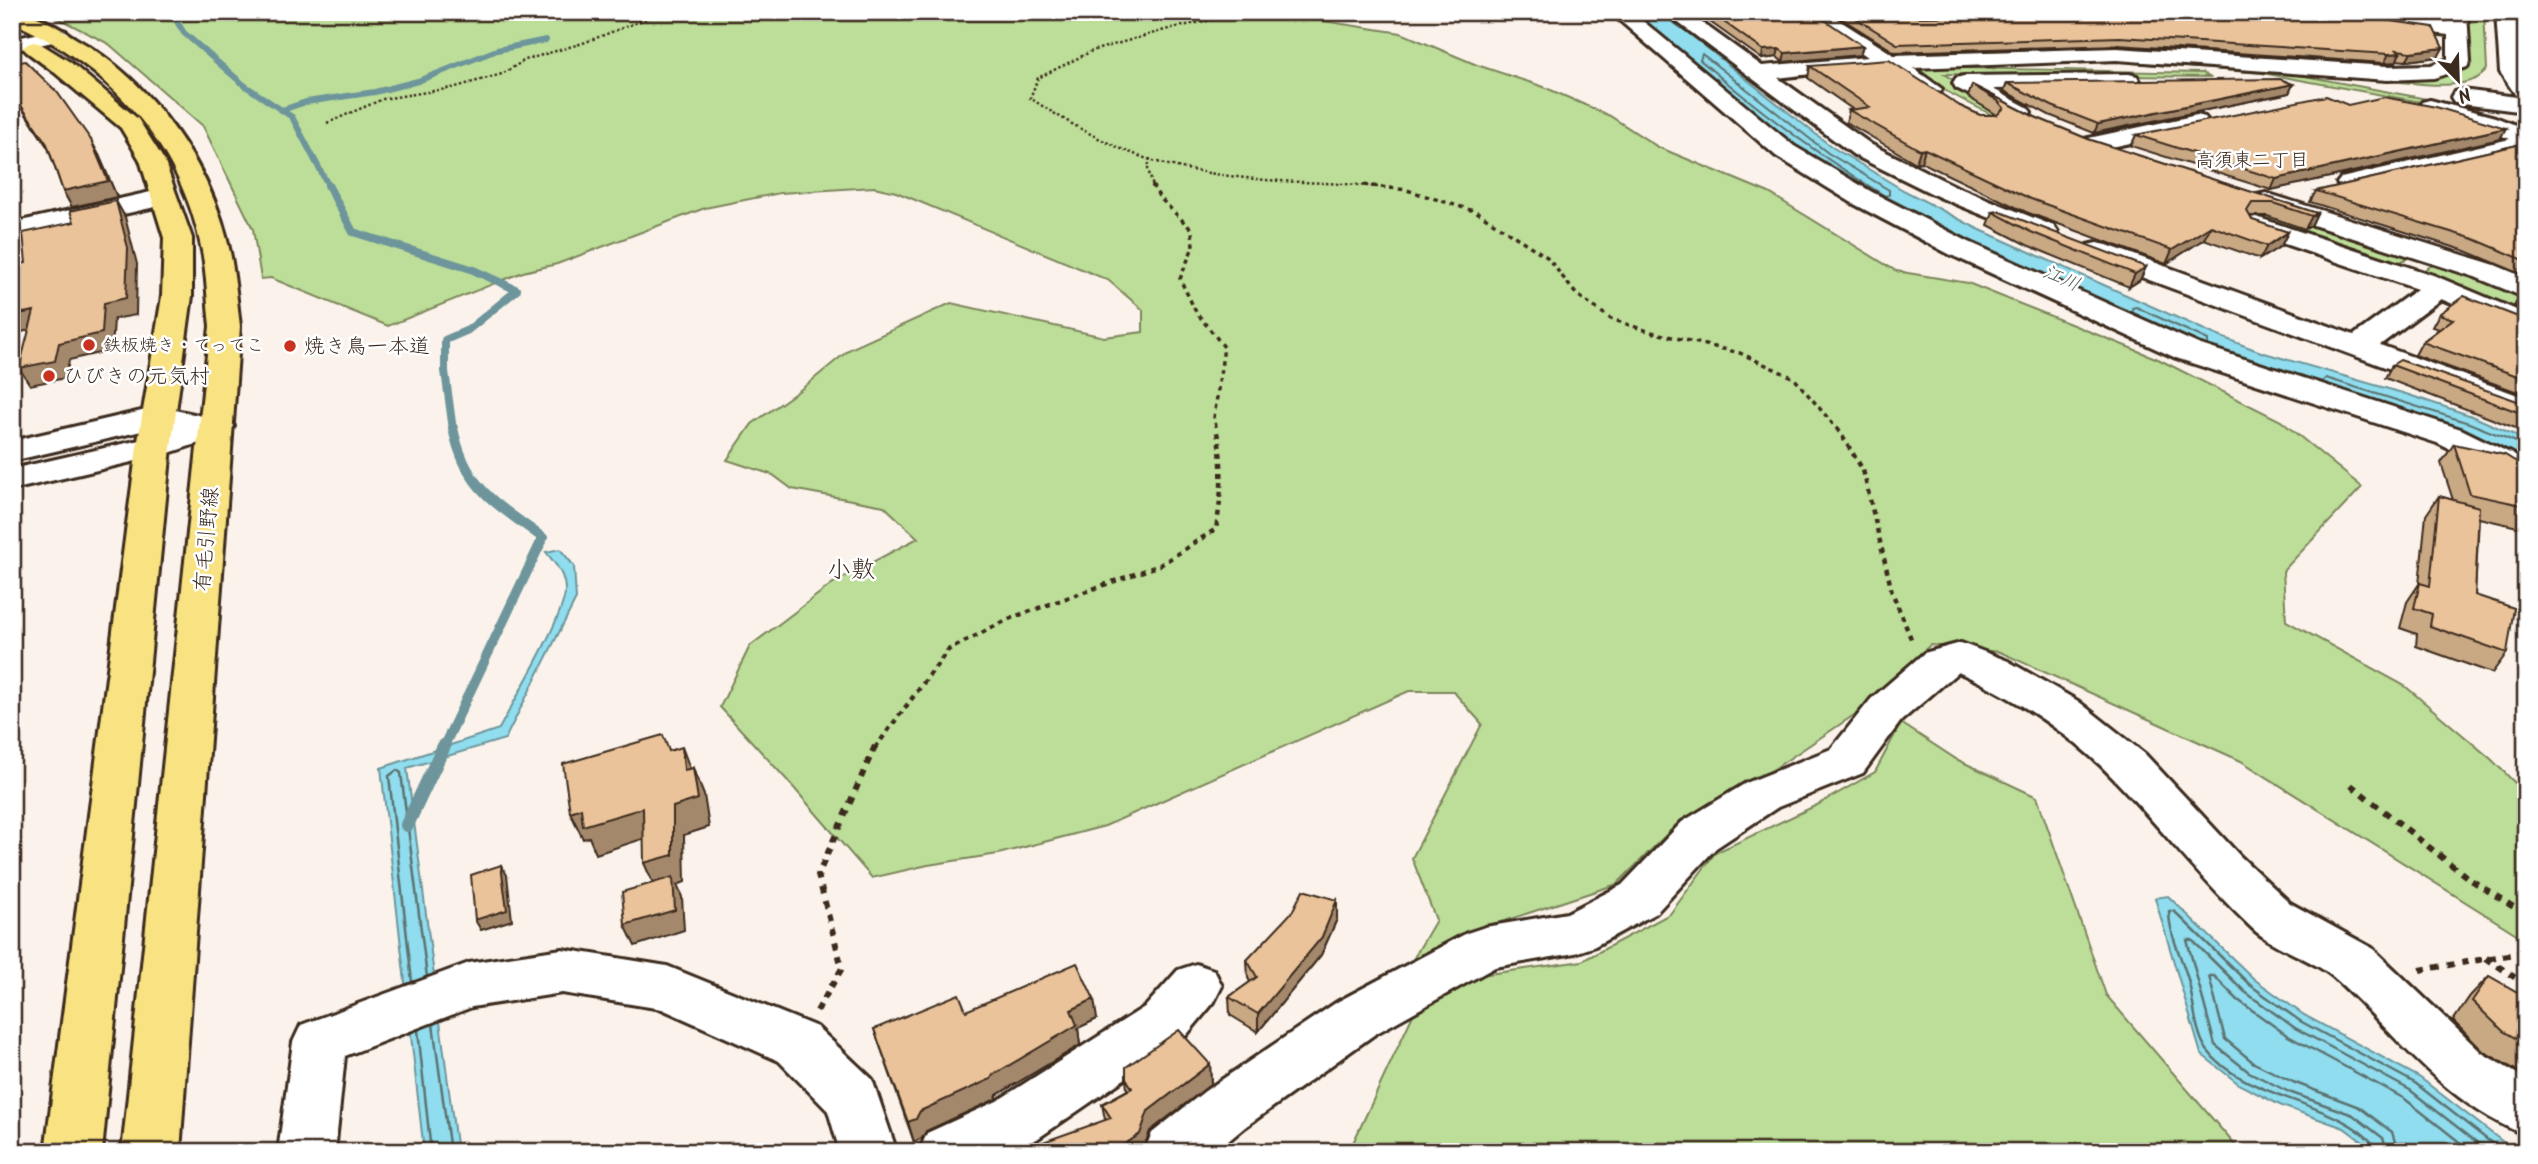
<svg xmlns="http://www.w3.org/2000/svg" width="2538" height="1164" viewBox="0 0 2538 1164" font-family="Kalam,'Klee One',sans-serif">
  <rect width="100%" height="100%" fill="#fbf3eb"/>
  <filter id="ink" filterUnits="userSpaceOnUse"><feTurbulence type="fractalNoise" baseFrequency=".0143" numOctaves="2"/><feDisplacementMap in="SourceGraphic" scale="14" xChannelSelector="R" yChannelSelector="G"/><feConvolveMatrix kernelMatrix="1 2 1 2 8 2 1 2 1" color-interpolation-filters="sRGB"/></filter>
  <g filter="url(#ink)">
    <g fill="#bcde98" stroke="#7c845b" stroke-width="2">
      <path d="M46,12H1291L1317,20L1401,33L1477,65L1544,87L1610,116L1658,147L1769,193L1896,271L1968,283L2158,359L2281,421L2362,487L2283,571L2286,621L2405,686L2491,759L2526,794V940L2241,761L2000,652L1930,645L1857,713L1765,775L1681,820L1617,884L1486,927L1408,968L1436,920L1412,858L1482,724L1453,691H1409L1105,826L998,854L928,865L872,878L787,780L720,707L750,646L833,583L918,538L884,506L792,489L773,475L727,460L752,424L804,387L850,349L951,303L1104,337L1143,332V310L1108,280L896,192L874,187L780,193L705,208L557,264L523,272L388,326L271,278L261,279L253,229L203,126L109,44Z"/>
      <path d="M2463,12H2484L2487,69C2472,93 2416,83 2391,81L2393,76L2457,70Z"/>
      <path d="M2128,60L2267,69L2448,103L2526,126V132L2437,105L2262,73L2132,63Z"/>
      <path d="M1915,67L2203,73L2209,77L1944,74L1979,97L2033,123L2419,253L2400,262C2234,207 2060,162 1910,70Z"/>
      <path d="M2440,261L2526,295V320L2451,286V282L2422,271Z"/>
      <path d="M1901,723L1956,759L2037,797L2106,995L2241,1152H1364L1353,1143L1419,1002L1481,975L1582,961L1670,914L1715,853L1817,805L1875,772Z"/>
    </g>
    <g fill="#8fddee" stroke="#6d959b" stroke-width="2">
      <path d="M1629,12H1658L1687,32L1832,147L1903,190L1976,228L2216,335L2261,352L2406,394L2472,416L2526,440V472L2196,350L1881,201L1784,140L1661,35Z"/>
      <path d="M560,549L574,566L576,599L505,739L407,768L457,1152H424L381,768L499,729C513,703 565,615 565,591C565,574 556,565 546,552Z"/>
      <path d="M2168,896L2254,979L2304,1015L2419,1077L2516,1152H2376L2344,1128L2282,1106L2240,1085L2201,1054L2155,898Z"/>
    </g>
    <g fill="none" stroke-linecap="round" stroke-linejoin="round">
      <g stroke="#5d7271" stroke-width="2">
        <path d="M1702,54L1828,153L1889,190V195L1885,196C1819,156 1758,110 1700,60Z"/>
        <path d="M2133,313L2132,308L2136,307L2208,340V346"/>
        <path d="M2322,382L2326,378L2469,423L2526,446"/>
      </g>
      <g stroke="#5d7271" stroke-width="2.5">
        <path d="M412,982L389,776L397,770L401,773L427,977"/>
        <path d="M433,1024L450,1152"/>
        <path d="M418,1030L431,1152"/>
        <path d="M2379,1152C2348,1101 2244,1101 2207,1050C2195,1033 2194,1003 2189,983C2183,959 2169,936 2169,911H2174L2250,985L2300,1021L2415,1083L2503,1152"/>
        <path d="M2388,1152L2383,1138L2353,1115L2289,1092L2249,1072L2215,1045L2187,940H2192L2245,992L2295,1028L2410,1090L2489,1152"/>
        <path d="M2398,1152L2392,1132L2359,1107L2293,1082L2254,1063L2225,1039L2209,976H2214L2238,1000L2288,1036L2405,1099L2472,1152"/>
      </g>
      <g stroke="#6d959b" stroke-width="6">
        <path d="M171,12L184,33L244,85L292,117L329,187"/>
        <path d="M282,110L306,102L375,92L418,81L497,50L546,40"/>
      </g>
      <path stroke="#6d959b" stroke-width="8" d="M328,185L353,232L471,269L517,290L468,330L445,340V371L453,430"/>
      <path stroke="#6d959b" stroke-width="10" d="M443,748L543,538C496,503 466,490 453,428"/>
      <path stroke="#6d959b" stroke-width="14" d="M407,825L444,746"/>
      <g stroke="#3b2a1e" stroke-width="6">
        <g id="minor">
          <path d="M1610,12H1632L1794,146L1872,192L1969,242L2198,344L2461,429L2512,454L2526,463V490L2514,487L2488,468L2437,443L2176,358L1949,254L1854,204L1776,156Z"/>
          <path d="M1664,12H1687L1762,66L1868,57L1802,12H1826L1894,55L2117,48L2387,66L2431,65L2448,59V35L2359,23L2276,19L1917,23L1879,18L1869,12H2369L2447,22V12H2467L2470,62L2467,67L2434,78L2387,80L2117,60L1913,68L1942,89L1939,94C1917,99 1905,77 1887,70C1877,66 1796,76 1778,78L1872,145L1957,187L2054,226L2058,232L2054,238L2044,240L1939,197L1854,155Z"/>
          <path d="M2496,12H2516L2522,72L2526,77V112L2462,104L2454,102L2451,97L2454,92L2462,90L2517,97L2500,72Z"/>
          <path d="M59,29L66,31L69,35L66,39L12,51V39Z"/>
          <path d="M2129,74L2137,76L2140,81L2137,86L1993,89L2027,107L2031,112L2027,117L2019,119L1956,88L1953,83L1956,78L1964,76Z"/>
          <path d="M2430,100L2495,117L2526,129V150L2350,191L2341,188L2337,183L2341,178L2510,139L2479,127L2422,112L2418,107L2422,102Z"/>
          <path d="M2197,115L2205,117L2209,122L2205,127L2093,151L2084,149L2081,144L2084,139Z"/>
          <path d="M164,189L173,191L177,197L173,203L12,239V223Z"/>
          <path d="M2266,193L2495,265L2526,278V298L2475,277L2257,207L2253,201L2257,195Z"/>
          <path d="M2256,217L2433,275L2526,314V334L2441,299L2380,345L2526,398V419L2087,257L2083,251L2087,245L2097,243L2107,245L2354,335L2417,289L2246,231L2243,225L2246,219Z"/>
          <path d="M159,407C175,410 191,413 206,417C212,418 221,417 229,419L234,426L229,433L166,454L12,490V469L144,439L173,429L159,427L12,461V441Z"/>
          <path d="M1961,643L2008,661L2078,701L2145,754L2240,856L2290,903L2372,948L2482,1053L2526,1079V1135C2444,1103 2400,1038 2338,981C2314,958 2276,951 2252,928C2203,882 2162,829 2115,780C2074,736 2013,696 1958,672L1901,721L1863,773L1778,807L1716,848L1656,913L1593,947L1575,953L1495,967L1375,1034L1245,1127L1215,1152H1144L1152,1133L1205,1091L1337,1002L1467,933L1485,927L1567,913L1622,885L1682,822L1746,783L1831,749L1871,699L1924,653Z"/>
          <path d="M562,949L667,966L817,1027L872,1079L897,1152H840L828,1111L779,1061L662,1009L562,993L472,1007L345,1056L335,1152H278L293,1042L301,1025L469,963Z"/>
          <path d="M1196,964L1214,970L1222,986L1214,1002L1184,1038L1037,1139L1009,1152H919L927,1133L997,1101L1146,1006L1178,970Z"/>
        </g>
      </g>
      <g stroke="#3b2a1e" stroke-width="6">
        <g id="major">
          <path d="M12,12C35,12 56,26 75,38C152,81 212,166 230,252C235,276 237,301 240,326L180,1152H122L210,326C207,301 207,276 202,251C182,145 108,65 12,22Z"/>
          <path d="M34,42L41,44L70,62L138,119L164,160L192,238V296L171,447L102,1152H45L137,447L162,296L164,238L140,160L121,128L54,72L27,52L23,48L27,44Z"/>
        </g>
      </g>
      <g stroke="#3b2a1e" stroke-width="2.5" stroke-dasharray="2.5 2.5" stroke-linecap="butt">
        <path d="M940,12H994"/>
        <path d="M1252,12L1172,28L1092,51L1038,78L1030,98C1062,119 1098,140 1134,154C1168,168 1217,175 1255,179C1295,183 1337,182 1378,187"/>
        <path d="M327,123L383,99L452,88L502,74L525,60L583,43L664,12"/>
        <path d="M1150,158L1148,169L1153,187"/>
      </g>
      <g stroke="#3b2a1e" stroke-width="3.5" stroke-dasharray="4.5 4.5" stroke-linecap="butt">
        <path d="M1152,185L1160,198L1192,230L1193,247L1180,279L1196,312L1224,347L1214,418L1217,430"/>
        <path d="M1363,185L1407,190L1477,212L1547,257L1576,294L1611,319L1651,332L1740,353L1794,378L1838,430"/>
      </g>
      <g stroke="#3b2a1e" stroke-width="4.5" stroke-dasharray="5 5" stroke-linecap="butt">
        <path d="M1837,428L1863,470L1892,592L1912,641"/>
        <path d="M875,748L948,650L1011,618L1160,565L1216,529C1222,495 1224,462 1216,428"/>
      </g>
      <g stroke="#3b2a1e" stroke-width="6" stroke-dasharray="7 7" stroke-linecap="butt">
        <path d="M2351,785L2468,878L2526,915"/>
        <path d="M2486,958L2526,985"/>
        <path d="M2420,970L2526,952"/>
        <path d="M817,1011L842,968L818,875L875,746"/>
      </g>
      <use href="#minor" fill="#fff" fill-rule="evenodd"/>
      <use href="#major" fill="#f8e281" fill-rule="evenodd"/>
    </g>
    <g fill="#c9a884" stroke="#3b2a1e" stroke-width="2">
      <path d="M1696,12H1813L1860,55L1783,62L1777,57L1762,59Z"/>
      <path d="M1831,12H1881L1919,17L2280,13L2438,57L2406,61L2397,60L2396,62L2384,63L2117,45L1895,52Z"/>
      <path d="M2391,12H2430L2428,17Z"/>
      <path d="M12,64L99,155L117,197L72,207L63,191L48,148L19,104L12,97Z"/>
      <path d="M1810,66L1960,106L1980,115H1996L1994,113L1968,97L1972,85L2035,117L2088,139L2317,213L2311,226L2305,229L2267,216H2250L2252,220L2288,232L2281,246L2260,259L2204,239L2166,264L2026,212L1921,162L1916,163L1846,122L1849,110L1852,109L1808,78Z"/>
      <path d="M2007,83L2293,84L2289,93L2094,133L2049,115L2004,91Z"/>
      <path d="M2348,105L2500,139L2271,190L2131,146L2136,135Z"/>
      <path d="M2526,143V276L2466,251L2310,202L2316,191Z"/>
      <path d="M1993,212L2146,267L2140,280L2129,287L2027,245L1988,225Z"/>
      <path d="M2526,293V312L2514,306L2522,294Z"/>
      <path d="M2439,314L2526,320V395L2415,355L2422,342L2439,329L2432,327Z"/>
      <path d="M2392,365L2526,404V432L2385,378Z"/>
      <path d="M2454,444L2526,506V529L2479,518L2475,595L2507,653L2492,673L2416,646L2417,634L2400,628L2407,602L2419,584L2426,515L2439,496L2453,500L2441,463Z"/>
      <path d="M1337,900V919L1321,955L1258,1032L1230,1015L1229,997L1250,982L1248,978L1247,960Z"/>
      <path d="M2489,976L2526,997V1076L2483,1051L2453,1021L2470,996Z"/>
      <path d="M966,1011L1097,1019L1078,1028L1080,1045L997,1095L996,1099L926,1131L922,1138L914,1142L874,1029Z"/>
      <path d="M1210,1064L1211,1084L1150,1131L1105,1120L1102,1104L1127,1090L1126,1078Z"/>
    </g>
    <g fill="#a4886c" stroke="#3b2a1e" stroke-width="2">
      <path d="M1863,46L1860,55L1783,62L1785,53Z"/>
      <path d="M2443,48L2438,57L2406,61L2411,52Z"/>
      <path d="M1779,49L1777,57L1762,59L1763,50Z"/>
      <path d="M2400,53L2396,62L2384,63L2389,54Z"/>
      <path d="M2293,84L2289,93L2094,133L2098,124Z"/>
      <path d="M2506,128L2500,139L2271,190L2276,179Z"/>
      <path d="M91,140L99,155L117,197L72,207L63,191Z"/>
      <path d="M1925,149L1921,162L1916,163L1920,150Z"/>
      <path d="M116,201L125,217L137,264L136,315L114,319L112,350L69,360L66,378L30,385L19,368L59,343L104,303Z"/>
      <path d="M2317,213L2311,226L2305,229L2312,216Z"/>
      <path d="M2211,226L2204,239L2166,264L2172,250Z"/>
      <path d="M2288,232L2281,246L2260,259L2267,246Z"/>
      <path d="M2146,267L2140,280L2129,287L2135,274Z"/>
      <path d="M34,311L44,327L12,334V315Z"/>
      <path d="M682,747L692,774L684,770Z"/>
      <path d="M693,768L704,795L709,827L684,835L685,882L677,885L682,897L684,930L635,946L625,925L656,890L644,863Z"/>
      <path d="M581,808H643L655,835L596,854L589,837L583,839L570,812Z"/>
      <path d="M501,865L507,875L512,920L481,930L475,920Z"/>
      <path d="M1337,900V919L1321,955L1258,1032V1014Z"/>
      <path d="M1094,999L1097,1019L1078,1028L1080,1045L997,1095L996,1099L926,1131L922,1138L914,1142L908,1122L920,1111L993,1075L1071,1010Z"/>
      <path d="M1210,1064L1211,1084L1150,1131L1142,1152H1113L1148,1111Z"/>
    </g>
    <g fill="#eac39a" stroke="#3b2a1e" stroke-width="2">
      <path d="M1710,12H1813L1863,46L1785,53L1779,49L1763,50Z"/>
      <path d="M1846,12H1881L1919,17L2280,13L2363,17L2433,27L2443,48L2411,52L2397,50L2400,53L2389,54L2120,37L1897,44Z"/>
      <path d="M1889,60L1960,106L1980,115H1997L2004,108L1998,101L1972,85L2035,117L2088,139L2317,213L2312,216L2273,203H2252L2247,211L2252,220L2288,232L2267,246L2211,226L2172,250L2031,199L1925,149L1920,150L1849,110L1870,107L1810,66Z"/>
      <path d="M25,61L57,92L91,140L108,181L63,191L47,144L12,92V64Z"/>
      <path d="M2280,79L2293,84L2098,124L2052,106L2007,83Z"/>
      <path d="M2326,96L2348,105L2384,97L2436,107L2506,128L2276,179L2136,135Z"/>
      <path d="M2526,143V261L2474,239L2316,191Z"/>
      <path d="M116,201L128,248L126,298L104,303L102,333L59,343L55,361L19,368L34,311L12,315V266L26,263L23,233L74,222L70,211Z"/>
      <path d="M1998,211L2146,267L2135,274L2031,232L1993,212Z"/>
      <path d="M2464,296L2526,320V379L2422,342L2453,319L2439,314Z"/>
      <path d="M2400,360L2526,404V415L2392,365Z"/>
      <path d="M2454,444L2505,455L2526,468V506L2470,494Z"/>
      <path d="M2439,496L2479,507L2475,595L2514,608L2507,653L2430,626L2432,614L2414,608L2420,583L2430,586Z"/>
      <path d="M663,735L669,751L682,747L684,770L693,768L698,799L673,807V855L644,863L643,808L583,826L581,808L570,812L563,764Z"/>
      <path d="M501,865L507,910L475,920L471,875Z"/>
      <path d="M673,877L675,910L625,925L622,892Z"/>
      <path d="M1303,890L1337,900L1322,937L1258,1014L1229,997L1257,977L1247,960L1292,912Z"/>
      <path d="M1077,963L1094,999L1071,1010L1077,1025L993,1075L991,1079L920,1111L916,1119L908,1122L874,1029L959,994L966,1011Z"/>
      <path d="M2489,976L2526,997V1044L2503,1031L2472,1001Z"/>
      <path d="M1179,1030L1210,1064L1148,1111L1140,1134L1113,1152H1015L1111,1118L1102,1104L1132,1088L1126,1078V1067Z"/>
    </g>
  </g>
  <g fill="#c8321e" stroke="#fff" stroke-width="2.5">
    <circle cx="89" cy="345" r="7"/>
    <circle cx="290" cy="346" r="7"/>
    <circle cx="49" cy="376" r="7"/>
  </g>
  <g text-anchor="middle" stroke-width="5" stroke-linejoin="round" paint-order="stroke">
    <g font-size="18" fill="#3b2a1e" stroke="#fff" text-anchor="start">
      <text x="103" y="351">鉄板焼き・てってこ</text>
    </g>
    <g font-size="19" fill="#3b2a1e" stroke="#fff">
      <text x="2252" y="166">高須東二丁目</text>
    </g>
    <g font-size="19" font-style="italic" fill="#54605c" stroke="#fff">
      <text transform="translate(2062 277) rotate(24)" y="7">江川</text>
    </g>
    <g font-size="21" fill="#3b2a1e" stroke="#fff" text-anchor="start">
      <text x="304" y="353">焼き鳥一本道</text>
      <text x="63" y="383">ひびきの元気村</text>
    </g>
    <g font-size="21" fill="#3b2a1e" stroke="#fff">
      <text transform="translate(206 539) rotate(-85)" y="7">有毛引野線</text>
    </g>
    <g font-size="24" fill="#3b2a1e" stroke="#fff">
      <text x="851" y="577">小敷</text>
    </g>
  </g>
  <rect width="2538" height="1164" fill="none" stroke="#fff" stroke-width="42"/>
  <rect x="21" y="21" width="2496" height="1122" fill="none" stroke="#3b2a1e" stroke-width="2.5" filter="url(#ink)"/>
  <g transform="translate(2458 80) rotate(157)" stroke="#ffffff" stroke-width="5" paint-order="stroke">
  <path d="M0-5L12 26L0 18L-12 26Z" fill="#3b2a1e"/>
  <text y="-10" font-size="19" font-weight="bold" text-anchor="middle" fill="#3b2a1e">N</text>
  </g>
</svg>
